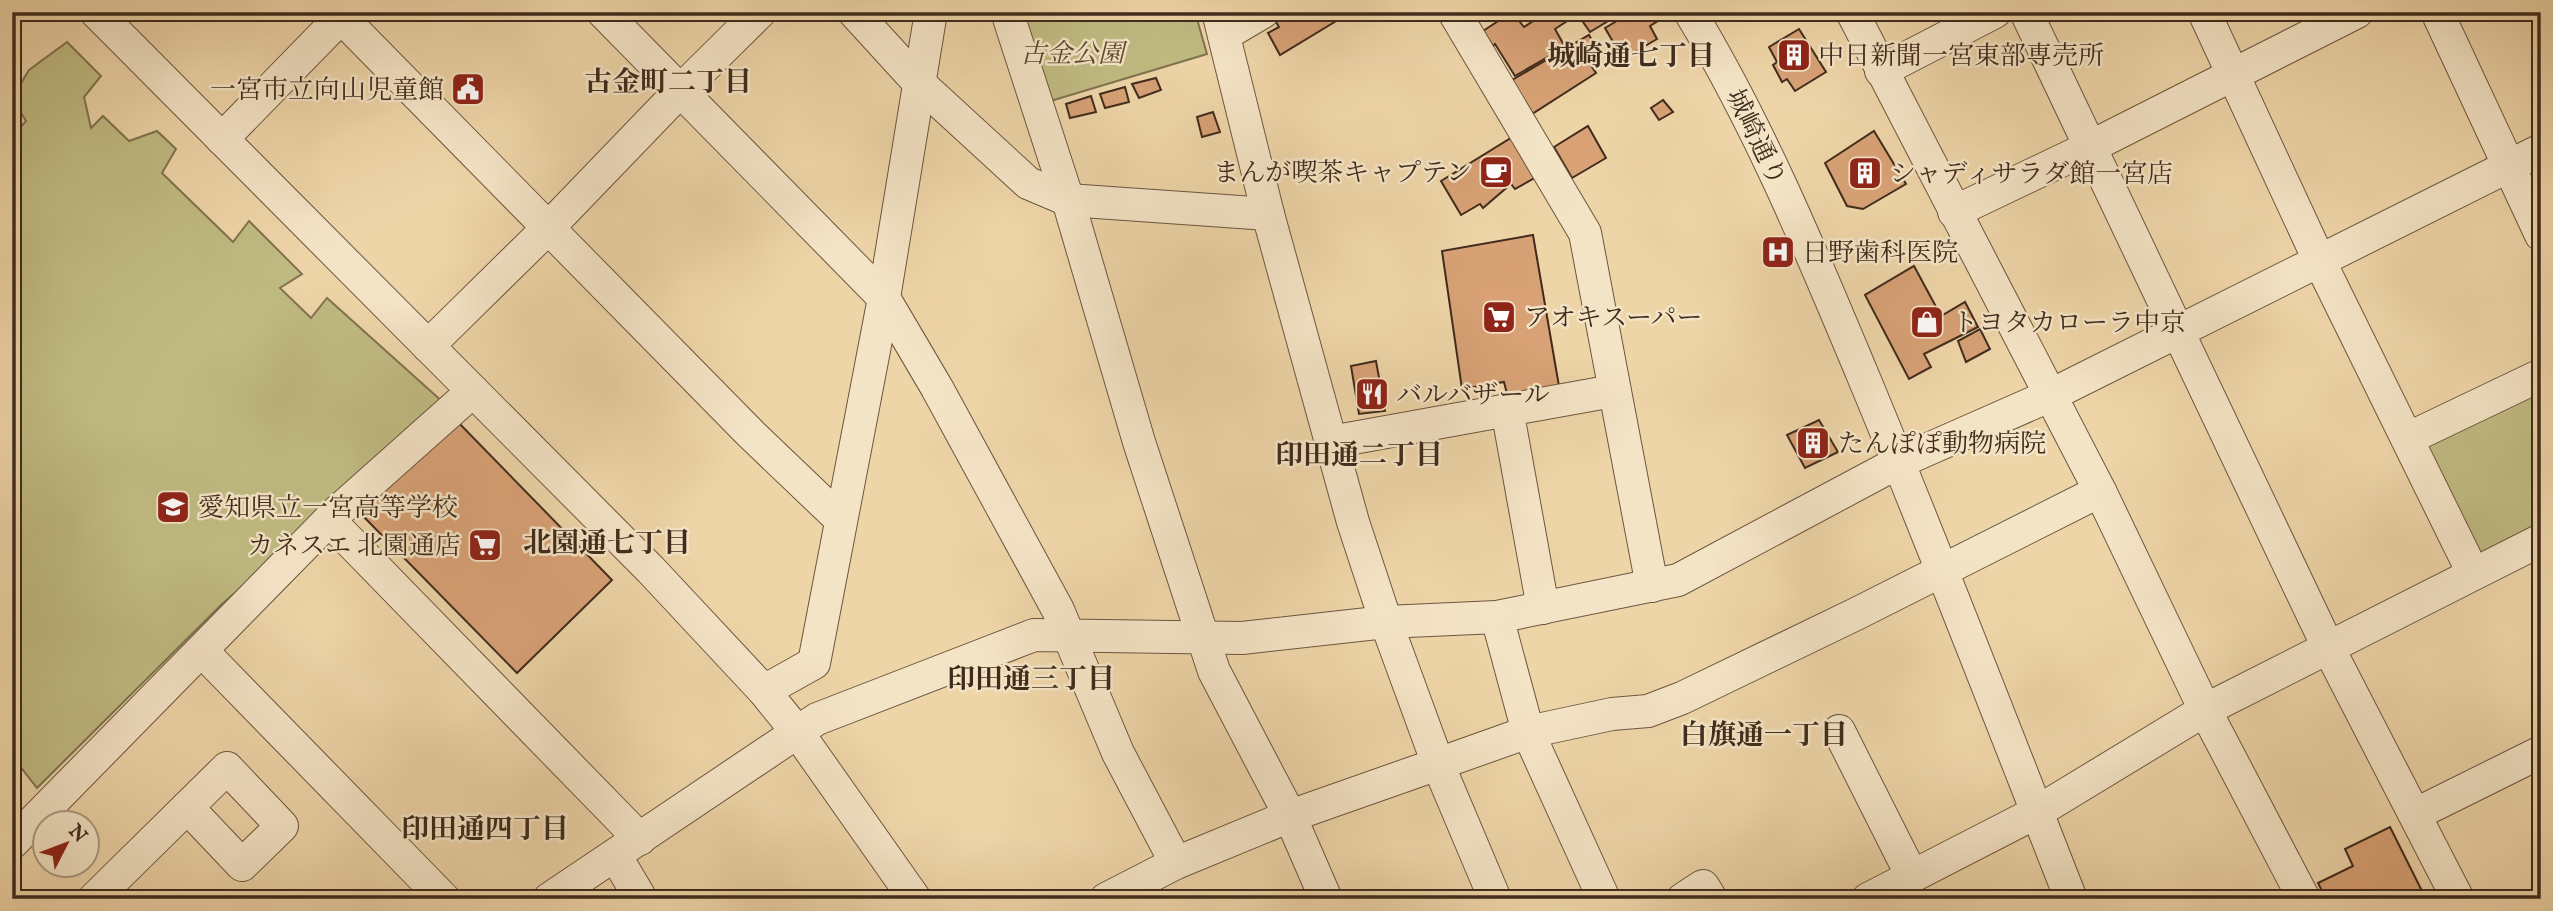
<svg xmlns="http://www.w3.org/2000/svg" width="2553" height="911" viewBox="0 0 2553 911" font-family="'IM FELL English','Noto Serif JP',serif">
  <rect width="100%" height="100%" fill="#eed5a8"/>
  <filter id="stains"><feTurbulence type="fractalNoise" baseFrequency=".00286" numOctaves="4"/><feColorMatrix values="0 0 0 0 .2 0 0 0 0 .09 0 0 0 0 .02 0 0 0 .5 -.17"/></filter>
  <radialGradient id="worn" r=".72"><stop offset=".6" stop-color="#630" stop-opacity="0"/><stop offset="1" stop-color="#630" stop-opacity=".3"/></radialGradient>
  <g fill="#c0bb82" stroke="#80734f" stroke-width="2">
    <path d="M1038,12H1195L1207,54L1044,103L1018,19Z"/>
    <path d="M67,42L101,76L84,97L91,128L103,116L129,141L157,131L176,149L162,173L233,242L249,221L302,274L280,288L311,318L327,298L445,404L446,410L221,605L37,788L12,756V137L26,121L12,98L29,70Z"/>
    <path d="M2541,385V529L2478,562L2422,443Z"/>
  </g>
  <g fill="#d8a176" stroke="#402b1c" stroke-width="2">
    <path d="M1293,12L1298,14L1302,12H1351L1280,55L1268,33L1279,27L1276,22Z"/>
    <path d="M1512,12L1524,27L1547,12H1581L1555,29L1565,47L1515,76L1495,44L1493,46L1483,31Z"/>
    <path d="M1598,12H1623L1590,32L1583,22Z"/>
    <path d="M1632,12H1658L1661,19L1650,26L1657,39L1623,59L1605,28Z"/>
    <path d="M1799,29L1826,72L1795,91L1787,79L1782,82L1773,65L1777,62L1769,47Z"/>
    <path d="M1589,35L1598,51L1586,58L1596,73L1532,114L1512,80Z"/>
    <path d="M1156,78L1161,90L1139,98L1132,84Z"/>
    <path d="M1125,87L1129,102L1105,108L1100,94Z"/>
    <path d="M1091,96L1096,112L1070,118L1066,104Z"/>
    <path d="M1663,100L1673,112L1659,120L1651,108Z"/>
    <path d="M1213,112L1220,132L1202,137L1197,117Z"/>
    <path d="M1588,126L1606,158L1572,178L1554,147Z"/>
    <path d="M1874,131L1906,184L1863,209L1847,206L1825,163Z"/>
    <path d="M1519,133L1540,175L1515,189L1511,184L1483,208L1480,204L1461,215L1441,181Z"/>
    <path d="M1533,235L1560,392L1509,402L1504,382L1462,389L1442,251Z"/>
    <path d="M1914,266L1941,316L1965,302L1978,327L1924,354L1931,367L1909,379L1865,295Z"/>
    <path d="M1980,329L1990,349L1966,362L1958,341Z"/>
    <path d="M1376,361L1385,411L1359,414L1351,366Z"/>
    <path d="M454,418L612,580L517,673L358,511Z"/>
    <path d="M1819,420L1838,452L1805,468L1787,435Z"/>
    <path d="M2390,827L2426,899H2326L2318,883L2353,866L2345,849Z"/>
  </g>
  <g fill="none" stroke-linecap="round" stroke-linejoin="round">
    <g stroke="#6c563f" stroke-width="34">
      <g id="minor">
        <path d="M96,12L651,570L764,691L798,733L915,899"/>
        <path d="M336,12L751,434L840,519"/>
        <path d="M603,12L884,298L937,388L1058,610L1118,753L1176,863"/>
        <path d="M854,12L918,82L1028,183L1068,200L1268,214"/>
        <path d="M1007,12L1068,200L1139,442L1214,671L1290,816L1326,899"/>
        <path d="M1218,12L1268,214L1353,522L1386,622L1438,764L1495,899"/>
        <path d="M1454,12L1585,233L1652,586"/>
        <path d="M1690,12C1759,126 1810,249 1861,371C1934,546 2002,723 2071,899"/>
        <path d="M1852,12L2100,491L2205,710L2304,899"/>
        <path d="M2026,12L2328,647L2458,899"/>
        <path d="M2204,12L2319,260L2473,573"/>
        <path d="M2437,12L2541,235"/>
        <path d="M1224,35L1263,12"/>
        <path d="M1881,71L1995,12"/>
        <path d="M222,139L346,12"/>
        <path d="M1954,212L2090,147L2357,12"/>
        <path d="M428,346L549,227L680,91L760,12"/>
        <path d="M1507,409L1543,608"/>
        <path d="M2409,438L2541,375"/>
        <path d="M1331,442L1613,391"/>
        <path d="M329,520L640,839"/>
        <path d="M1497,617L1528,732L1604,899"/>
        <path d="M202,651L444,899"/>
        <path d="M764,691L814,663L884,298L931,12"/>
        <path d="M1839,731L1912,876"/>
        <path d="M2416,814L2541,752"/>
        <path d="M12,843L335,514L473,391"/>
        <path d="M615,855L641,899"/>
        <path d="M94,899L227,768L282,826L242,865L187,807"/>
        <path d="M549,899L817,719L1034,635L1242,638L1386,622L1497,617L1678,580L1899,462L2049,396L2541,150"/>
        <path d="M1106,899L1176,863L1290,816L1438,764L1528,732L1612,714L1648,711L1682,698L1856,614L2100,491"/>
        <path d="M1683,899L1703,886L1711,899"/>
        <path d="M1868,899L2037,812L2205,710L2541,540"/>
      </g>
    </g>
    <use href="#minor" stroke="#f4e4c6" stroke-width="32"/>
  </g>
  <defs>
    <g id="building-square" transform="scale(1.75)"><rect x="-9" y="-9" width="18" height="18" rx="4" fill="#8f2418" stroke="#f4e4c6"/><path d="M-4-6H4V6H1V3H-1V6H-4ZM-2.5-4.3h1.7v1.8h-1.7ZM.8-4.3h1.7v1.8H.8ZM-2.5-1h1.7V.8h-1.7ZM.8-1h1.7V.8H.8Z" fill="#fff"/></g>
    <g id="civic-square" transform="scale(1.75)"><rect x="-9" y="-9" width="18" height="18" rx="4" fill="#8f2418" stroke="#f4e4c6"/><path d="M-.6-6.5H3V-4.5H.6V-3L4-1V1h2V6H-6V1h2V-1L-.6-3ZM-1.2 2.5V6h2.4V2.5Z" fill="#fff"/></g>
    <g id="cafe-square" transform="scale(1.75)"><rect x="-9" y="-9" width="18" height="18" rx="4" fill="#8f2418" stroke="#f4e4c6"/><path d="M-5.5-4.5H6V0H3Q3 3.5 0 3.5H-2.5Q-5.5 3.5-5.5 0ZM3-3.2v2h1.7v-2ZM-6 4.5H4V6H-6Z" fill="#fff"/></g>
    <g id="hospital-square" transform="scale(1.75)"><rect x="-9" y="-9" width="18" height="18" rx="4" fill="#8f2418" stroke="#f4e4c6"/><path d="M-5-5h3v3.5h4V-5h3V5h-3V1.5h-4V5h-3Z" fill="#fff"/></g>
    <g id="supermarket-square" transform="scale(1.75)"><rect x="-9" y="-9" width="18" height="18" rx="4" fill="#8f2418" stroke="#f4e4c6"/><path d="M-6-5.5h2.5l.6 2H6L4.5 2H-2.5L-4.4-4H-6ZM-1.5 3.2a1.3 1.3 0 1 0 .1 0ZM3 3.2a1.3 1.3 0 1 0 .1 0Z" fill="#fff"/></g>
    <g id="shop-square" transform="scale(1.75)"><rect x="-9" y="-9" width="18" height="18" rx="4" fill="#8f2418" stroke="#f4e4c6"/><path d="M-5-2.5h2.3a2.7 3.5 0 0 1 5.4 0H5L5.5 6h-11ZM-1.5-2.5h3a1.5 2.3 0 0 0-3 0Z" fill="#fff"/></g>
    <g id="restaurant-square" transform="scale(1.75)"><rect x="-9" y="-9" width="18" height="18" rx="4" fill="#8f2418" stroke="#f4e4c6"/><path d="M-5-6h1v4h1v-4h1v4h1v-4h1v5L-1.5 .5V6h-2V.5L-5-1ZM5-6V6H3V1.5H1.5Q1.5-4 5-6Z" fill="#fff"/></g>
    <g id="school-square" transform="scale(1.75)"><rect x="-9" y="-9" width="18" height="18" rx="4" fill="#8f2418" stroke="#f4e4c6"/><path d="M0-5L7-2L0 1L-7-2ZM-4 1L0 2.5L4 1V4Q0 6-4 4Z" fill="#fff"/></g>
  </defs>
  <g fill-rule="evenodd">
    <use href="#building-square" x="1794" y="55"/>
    <use href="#civic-square" x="468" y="89"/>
    <use href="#cafe-square" x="1496" y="172"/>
    <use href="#building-square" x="1865" y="173"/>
    <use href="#hospital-square" x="1778" y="252"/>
    <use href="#supermarket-square" x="1499" y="317"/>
    <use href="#shop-square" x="1927" y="322"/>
    <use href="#restaurant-square" x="1372" y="394"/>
    <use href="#building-square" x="1813" y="443"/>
    <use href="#school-square" x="173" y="507"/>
    <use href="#supermarket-square" x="485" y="545"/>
  </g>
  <g text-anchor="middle" stroke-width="5" stroke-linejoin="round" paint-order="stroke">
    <g font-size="26" font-style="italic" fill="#5a4830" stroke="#f4e4c6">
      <text x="1072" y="62">古金公園</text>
    </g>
    <g font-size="26" fill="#402b1c" stroke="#f4e4c6" text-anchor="start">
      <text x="1818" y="64">中日新聞一宮東部専売所</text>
      <text x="444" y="98" text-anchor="end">一宮市立向山児童館</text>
      <text x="1472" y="181" text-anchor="end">まんが喫茶キャプテン</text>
      <text x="1890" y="182">シャディサラダ館一宮店</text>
      <text x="1802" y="261">日野歯科医院</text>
      <text x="1524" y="326">アオキスーパー</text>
      <text x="1952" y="331">トヨタカローラ中京</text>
      <text x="1396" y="403">バルバザール</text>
      <text x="1838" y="452">たんぽぽ動物病院</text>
      <text x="198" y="516">愛知県立一宮高等学校</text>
      <text x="461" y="554" text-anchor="end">カネスエ 北園通店</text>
    </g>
    <g font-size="26" fill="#402b1c" stroke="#f4e4c6">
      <text transform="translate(1757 137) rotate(64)" y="9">城崎通り</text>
    </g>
    <g font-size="28" font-weight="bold" fill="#402b1c" stroke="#f4e4c6">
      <text x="1631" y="65">城崎通七丁目</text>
      <text x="668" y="91">古金町二丁目</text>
      <text x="1359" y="464">印田通二丁目</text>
      <text x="607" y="552">北園通七丁目</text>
      <text x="1031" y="688">印田通三丁目</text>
      <text x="1764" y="744">白旗通一丁目</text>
      <text x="485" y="838">印田通四丁目</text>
    </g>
  </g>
  <rect width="2553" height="911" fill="none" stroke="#eed5a8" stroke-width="42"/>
  <rect x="14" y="14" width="2525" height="883" fill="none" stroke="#402b1c" stroke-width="3.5"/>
  <rect x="21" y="21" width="2511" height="869" fill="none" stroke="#402b1c" stroke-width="2"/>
  <g transform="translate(66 844) rotate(48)"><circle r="33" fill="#f4e4c6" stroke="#ac9a82" stroke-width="2"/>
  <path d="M0-5L12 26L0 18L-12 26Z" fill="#8f2418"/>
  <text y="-10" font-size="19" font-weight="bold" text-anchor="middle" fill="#402b1c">N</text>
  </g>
  <rect width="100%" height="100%" filter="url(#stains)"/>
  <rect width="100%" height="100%" fill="url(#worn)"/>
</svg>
